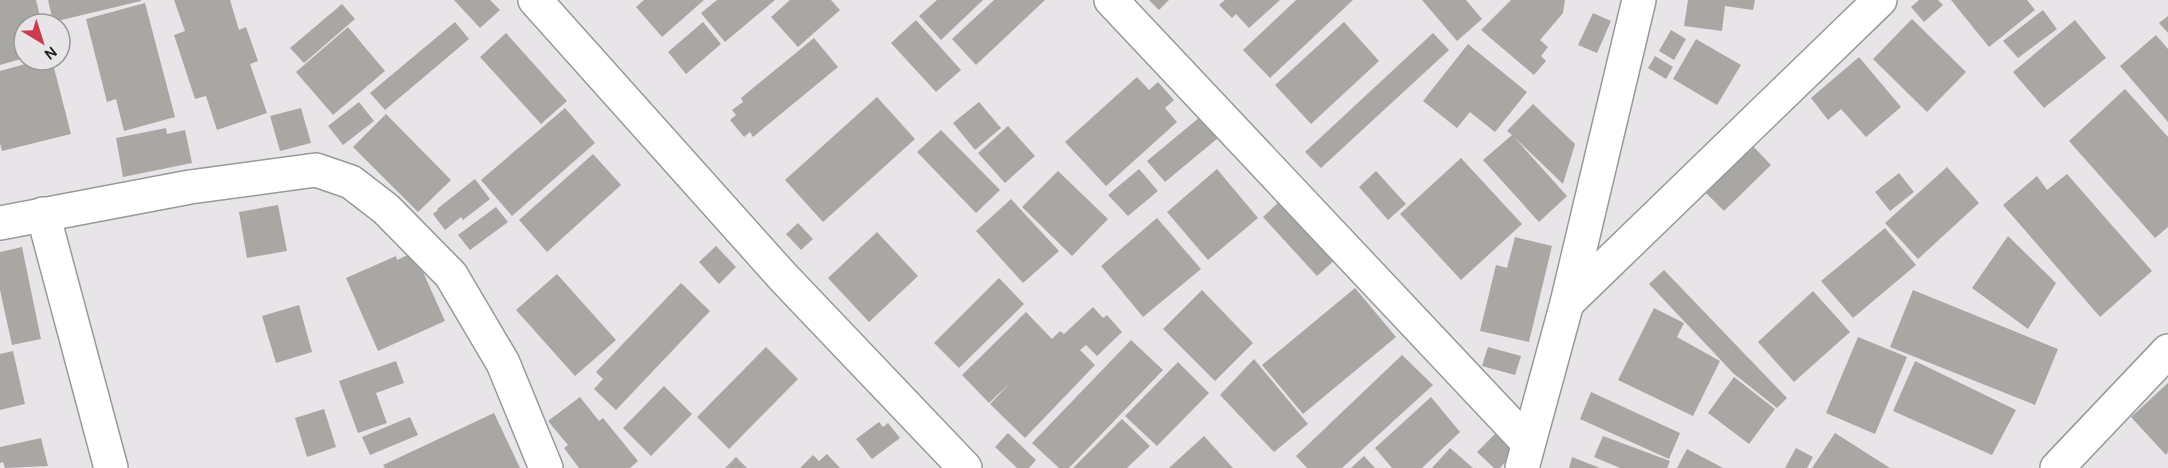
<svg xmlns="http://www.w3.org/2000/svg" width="2168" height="468" viewBox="0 0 2168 468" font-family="Karla,sans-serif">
  <rect width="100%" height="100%" fill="#e8e5e8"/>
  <g fill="#a9a7a4">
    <path d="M0,0H36L42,24H24V58L0,65Z"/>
    <path d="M48,0H141V1L53,22Z"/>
    <path d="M174,0H230L239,30L246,27L258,61L250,64L267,113L217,130L206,96L195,99L174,35L185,31Z"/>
    <path d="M454,0H490L500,10L480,28Z"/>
    <path d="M644,0H704L662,37L636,7Z"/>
    <path d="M717,0H775L725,42L701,13Z"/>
    <path d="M790,0H831L840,10L798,47L771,17Z"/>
    <path d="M937,0H983L941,40L919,16Z"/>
    <path d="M994,0H1045L976,65L952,39Z"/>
    <path d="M1149,0H1169L1159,10Z"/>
    <path d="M1225,0H1280L1249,28L1236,14L1232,18L1219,5Z"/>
    <path d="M1296,0H1353L1270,78L1243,50Z"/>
    <path d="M1422,0H1466L1482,19L1457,41Z"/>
    <path d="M1511,0H1565L1563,13L1540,40L1548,47L1541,56L1546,61L1534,75L1481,30Z"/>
    <path d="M1688,0H1755L1753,10L1725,6L1722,31L1684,26Z"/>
    <path d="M1919,0H1938L1943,5L1924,22L1911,7Z"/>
    <path d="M1951,0H2027L2035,10L1989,47Z"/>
    <path d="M145,3L175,117L124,131L116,99L107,102L86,19Z"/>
    <path d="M342,4L355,19L304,63L290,48Z"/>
    <path d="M2043,10L2057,29L2018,58L2003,41Z"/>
    <path d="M1593,13L1611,21L1597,53L1578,45Z"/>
    <path d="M2168,16V33L2159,23Z"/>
    <path d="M1912,19L1966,72L1927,112L1873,59Z"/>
    <path d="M916,20L961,70L936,92L891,43Z"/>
    <path d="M2075,20L2106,58L2044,108L2013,72Z"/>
    <path d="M455,22L469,39L385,110L370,93Z"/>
    <path d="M703,22L721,44L686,74L668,52Z"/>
    <path d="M1344,22L1379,61L1311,124L1275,85Z"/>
    <path d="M348,27L385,71L333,115L296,72Z"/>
    <path d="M1671,30L1686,39L1674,60L1659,51Z"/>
    <path d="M506,33L567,101L541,124L480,57Z"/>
    <path d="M1433,33L1449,50L1321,168L1305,152Z"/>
    <path d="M2156,35L2168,49V122L2120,66Z"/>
    <path d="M814,38L838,67L753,137L750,132L744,137L730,120L736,115L732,110L743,102L741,98Z"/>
    <path d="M1696,39L1741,65L1717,105L1673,79Z"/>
    <path d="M1468,44L1527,92L1495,132L1470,112L1457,128L1423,101Z"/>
    <path d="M1655,56L1673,67L1666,79L1648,68Z"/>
    <path d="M1859,57L1901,107L1866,137L1841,109L1828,120L1811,98Z"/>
    <path d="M40,60H52L71,134L2,151L0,143V71Z"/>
    <path d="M1137,77L1149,90L1158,82L1174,100L1165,108L1177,122L1106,186L1065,142Z"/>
    <path d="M2125,89L2168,137V227L2155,238L2069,141Z"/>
    <path d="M877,97L915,139L823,222L785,180Z"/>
    <path d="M359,102L374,121L343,145L328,126Z"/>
    <path d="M979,102L1001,128L975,150L953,123Z"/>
    <path d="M1533,104L1575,144L1563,184L1514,137L1567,196L1539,222L1483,160L1512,135L1507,131Z"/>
    <path d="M301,108L311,143L280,151L270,116Z"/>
    <path d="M565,108L595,143L512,216L481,180Z"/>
    <path d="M386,114L451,180L418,212L353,147Z"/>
    <path d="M1200,117L1218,138L1165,182L1147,161Z"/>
    <path d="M1008,126L1035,156L1005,183L978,153Z"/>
    <path d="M166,128L167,134L185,130L192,163L123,177L116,138Z"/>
    <path d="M941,130L1000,190L976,213L917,152Z"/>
    <path d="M1750,143L1771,165L1724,211L1702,189Z"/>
    <path d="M593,154L621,185L547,252L519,220Z"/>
    <path d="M1461,158L1522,224L1461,280L1400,214Z"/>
    <path d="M1947,167L1979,203L1918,259L1885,223Z"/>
    <path d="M1139,169L1158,191L1128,216L1108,195Z"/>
    <path d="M1217,169L1258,218L1208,260L1167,212Z"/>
    <path d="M1058,171L1108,219L1072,256L1022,207Z"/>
    <path d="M1376,171L1406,204L1388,220L1359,187Z"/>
    <path d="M1899,173L1914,192L1890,211L1875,192Z"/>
    <path d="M2067,174L2152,271L2100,317L2003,205L2037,176L2047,190Z"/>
    <path d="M475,179L490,199L463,220L461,217L445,230L433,214L438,210L437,209Z"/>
    <path d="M1011,199L1059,251L1023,283L976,231Z"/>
    <path d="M1282,199L1337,258L1317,276L1263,217Z"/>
    <path d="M278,205L287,251L247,258L239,212Z"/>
    <path d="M496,207L508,222L470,250L458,235Z"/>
    <path d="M1157,218L1201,269L1143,317L1101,266Z"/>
    <path d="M798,223L813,239L801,250L786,234Z"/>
    <path d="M1885,228L1916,265L1853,318L1821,281Z"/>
    <path d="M877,232L918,276L869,322L828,278Z"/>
    <path d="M2008,236L2056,283L2028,329L1972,288Z"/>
    <path d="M1515,237L1552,246L1529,342L1480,331L1496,265L1507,268Z"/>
    <path d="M716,246L736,267L719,284L699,262Z"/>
    <path d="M22,247L41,339L12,345L0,290V252Z"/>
    <path d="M414,252L445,321L378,351L346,278L396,256L397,260Z"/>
    <path d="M1664,270L1787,398L1777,408L1733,373L1649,284Z"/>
    <path d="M557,274L616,340L575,376L516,310Z"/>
    <path d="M999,278L1024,304L959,368L934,343Z"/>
    <path d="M681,283L710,311L616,410L594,389L603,379L596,372Z"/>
    <path d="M1355,288L1396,337L1303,414L1262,365Z"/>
    <path d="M1202,290L1253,343L1215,381L1163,329Z"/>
    <path d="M1913,290L2058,349L2035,405L1890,347Z"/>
    <path d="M1813,291L1850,332L1794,382L1758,342Z"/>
    <path d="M299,305L312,352L276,363L262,316Z"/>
    <path d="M1093,307L1103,318L1107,315L1122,332L1097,356L1086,345L1080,350L1095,365L1025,438L990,404L1012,381L989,403L962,375L1026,312L1052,339L1060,331L1064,334Z"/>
    <path d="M1654,308L1684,323L1677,337L1720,361L1693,416L1618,380Z"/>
    <path d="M1858,337L1907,357L1875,434L1826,413Z"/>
    <path d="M1131,340L1163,370L1069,468H1059L1032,443Z"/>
    <path d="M766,347L798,379L729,449L697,417Z"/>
    <path d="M1488,347L1521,356L1515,375L1482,366Z"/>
    <path d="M13,351L25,404L0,410V354Z"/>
    <path d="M1402,355L1433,385L1342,468H1307L1296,456Z"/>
    <path d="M1254,359L1308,424L1274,452L1220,395Z"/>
    <path d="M396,361L404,383L376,393L387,423L358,433L339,381Z"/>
    <path d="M1915,361L2016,410L1992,455L1893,411Z"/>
    <path d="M1178,362L1209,393L1157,446L1125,416Z"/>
    <path d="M1734,377L1775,409L1749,444L1708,413Z"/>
    <path d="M2168,383V452L2166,455L2131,417Z"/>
    <path d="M664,386L692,414L651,456L623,428Z"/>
    <path d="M1591,392L1680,433L1669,459L1580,419Z"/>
    <path d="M580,397L599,421L603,418L638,461L630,468H579L564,448L568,445L548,421Z"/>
    <path d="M1431,397L1460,432L1422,468H1392L1375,448Z"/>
    <path d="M324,409L336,447L307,457L295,418Z"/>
    <path d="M494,413L520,468H385L383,465Z"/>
    <path d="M410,417L418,435L370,455L362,437Z"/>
    <path d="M1122,419L1150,446L1127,468H1073Z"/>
    <path d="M879,422L883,427L888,423L900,438L872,459L856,439Z"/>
    <path d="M1499,430L1518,448L1500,468H1494L1477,452Z"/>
    <path d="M1008,433L1036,460L1029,468H1017L995,447Z"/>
    <path d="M1835,433L1890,468H1812Z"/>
    <path d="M1204,436L1233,468H1169Z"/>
    <path d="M1603,436L1670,461L1667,468H1620L1594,457Z"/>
    <path d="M41,438L48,466L5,468L3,462L0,463V447Z"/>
    <path d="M1450,448L1473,468H1432Z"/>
    <path d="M1796,448L1813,457L1807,468H1785Z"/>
    <path d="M1687,449L1723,468H1677Z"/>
    <path d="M827,454L840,468H800L813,455L819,461Z"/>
    <path d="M1364,456L1375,468H1351Z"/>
    <path d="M736,457L747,468H725Z"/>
    <path d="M1572,457L1600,468H1569Z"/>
  </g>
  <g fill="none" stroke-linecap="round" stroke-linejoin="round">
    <g stroke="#9a989a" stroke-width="36">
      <g id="minor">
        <path d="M535,0L784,278L965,468"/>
        <path d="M1111,0L1528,443"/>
        <path d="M43,214L111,468"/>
        <path d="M0,223L190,187L316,170L351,182L386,209L451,275L503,363L546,468"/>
        <path d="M1567,303L1880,0"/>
        <path d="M1522,468L1567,303L1639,0"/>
        <path d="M2057,468L2168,351"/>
      </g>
    </g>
    <use href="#minor" stroke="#fff" stroke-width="33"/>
  </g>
  <g transform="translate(42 42) rotate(142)"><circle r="28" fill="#e8e5e8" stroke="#999799" stroke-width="1.5"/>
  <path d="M0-4.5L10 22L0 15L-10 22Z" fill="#cb3b50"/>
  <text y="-9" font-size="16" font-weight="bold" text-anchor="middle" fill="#222122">N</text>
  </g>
</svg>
